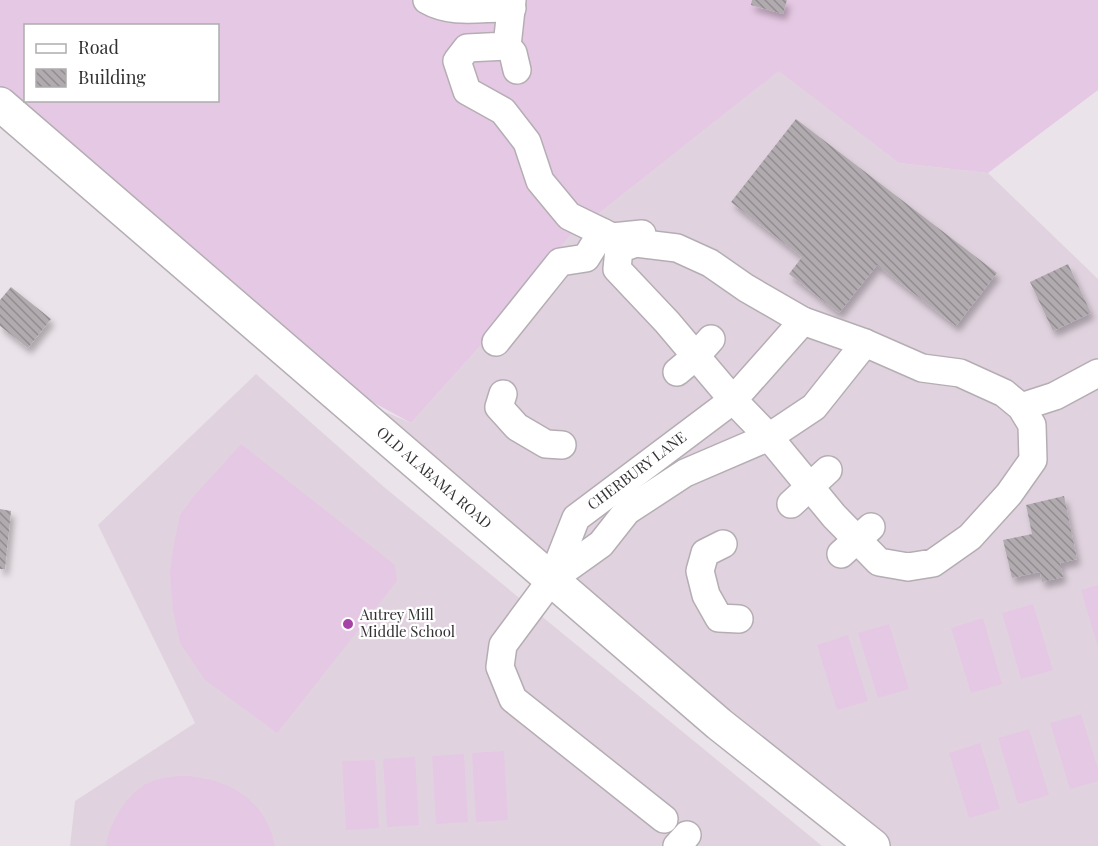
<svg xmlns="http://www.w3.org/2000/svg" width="1098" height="846" viewBox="0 0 1098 846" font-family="'Playfair Display',serif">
  <defs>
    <pattern id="building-back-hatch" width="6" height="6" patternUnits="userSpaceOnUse" patternTransform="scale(1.5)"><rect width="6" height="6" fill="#b1abb0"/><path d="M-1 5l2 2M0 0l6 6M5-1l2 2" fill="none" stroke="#918c90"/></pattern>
    <filter id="shadow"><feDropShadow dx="3.5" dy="6" stdDeviation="3" flood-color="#0004"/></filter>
  </defs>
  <rect width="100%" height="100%" fill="#eae3e9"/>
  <g fill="#e0d3df">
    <path d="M780,70L899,163L988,173L1098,279V846H871L314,381L411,423L491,334L569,237Z"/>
    <path d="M256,374L384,487L822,846H70L75,801L195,723L98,525Z"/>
  </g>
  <g fill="#e5c8e3" fill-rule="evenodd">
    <path d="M0,0H1098V90L988,173L899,163L779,71L569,237L491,334L411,423L280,351L0,122ZM26,26H218V100H26Z"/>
    <path d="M241,444L395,565L397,581L277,733L205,680L180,643L173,611L170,573L174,542L180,515L193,497Z"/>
    <path d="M1098,585V647L1081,590Z"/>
    <path d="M1033,604L1053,670L1021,679L1002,613Z"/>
    <path d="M983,618L1002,684L971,693L951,628Z"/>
    <path d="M889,624L909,689L878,698L858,633Z"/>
    <path d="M848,635L868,701L837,710L817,645Z"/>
    <path d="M1081,714L1098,769V781L1070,789L1050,723Z"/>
    <path d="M1029,729L1049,795L1018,804L998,738Z"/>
    <path d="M980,743L1000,809L969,818L949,753Z"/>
    <path d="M504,751L508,820L476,822L472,753Z"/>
    <path d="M464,754L468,822L436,824L432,756Z"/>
    <path d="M415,757L419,825L387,827L383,759Z"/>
    <path d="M375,760L379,828L346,830L342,761Z"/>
    <path d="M186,776C230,779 266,800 275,846H106C109,823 127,793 148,783C160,777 173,776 186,776Z"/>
  </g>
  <g fill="url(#building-back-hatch)" filter="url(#shadow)">
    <path d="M752,0H787L783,14L751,5Z"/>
    <path d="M796,119L997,273L956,326L877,265L839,313L789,274L802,257L731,202Z"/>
    <path d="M1068,264L1091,313L1053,331L1030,282Z"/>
    <path d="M11,287L51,319L28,348L0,326V300Z"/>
    <path d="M1064,496L1077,559L1060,563L1063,577L1042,582L1040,572L1012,578L1003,540L1032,534L1026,505Z"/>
    <path d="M0,509L11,511L5,569H0Z"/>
  </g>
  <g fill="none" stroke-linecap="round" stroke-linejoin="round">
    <g stroke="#b4aeb3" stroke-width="30">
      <g id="minor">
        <path d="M427,0C453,15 483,7 512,8"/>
        <path d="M512,0L507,46L467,48L457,61L467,91L503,111L527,142L540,181L569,216L612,237L642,234"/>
        <path d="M507,46L513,53L517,70"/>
        <path d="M496,342L560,262L586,258L602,232"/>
        <path d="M677,372L696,356L711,339"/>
        <path d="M503,394L499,407L517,427L546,444L562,445"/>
        <path d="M1021,407L1032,425L1033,460L1009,494L970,537L933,563L908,567L879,562L834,516L769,437L733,400L667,322L617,269L619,249L636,243L677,248L710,263L746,288L803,321L865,343L922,368L960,373L1004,393L1021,407L1055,396L1098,373"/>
        <path d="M791,504L828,470"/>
        <path d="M723,544L705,553L700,571L706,595L719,618L739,619"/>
        <path d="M841,554L871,527"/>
        <path d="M552,579L601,544L627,511L685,473L769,437L814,407L865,343"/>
        <path d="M664,819L513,699L500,667L503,645L552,579L576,518L733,400L803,321"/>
        <path d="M677,846L687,835"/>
      </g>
    </g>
    <g stroke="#b4aeb3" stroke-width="36">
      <path id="major" d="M0,104L719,724L873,846"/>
    </g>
    <use href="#minor" stroke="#fff" stroke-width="27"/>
    <use href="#major" stroke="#fff" stroke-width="33"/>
  </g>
  <circle fill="#a641a5" stroke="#fff" stroke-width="2" cx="348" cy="624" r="6"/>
  <g text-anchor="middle" stroke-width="4.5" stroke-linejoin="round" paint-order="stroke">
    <g font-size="15" fill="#333133" stroke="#fff">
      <text transform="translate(637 471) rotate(-37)" y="5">CHERBURY LANE</text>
      <text transform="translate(434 478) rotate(41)" y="5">OLD ALABAMA ROAD</text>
    </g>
    <g font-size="15" fill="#333133" stroke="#fff" text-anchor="start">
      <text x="360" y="620">Autrey Mill<tspan x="360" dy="17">Middle School</tspan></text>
    </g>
  </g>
  <rect x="24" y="24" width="195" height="78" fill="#ffffff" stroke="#adadad" stroke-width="1.5"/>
  <rect x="36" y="44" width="30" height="9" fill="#ffffff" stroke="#adadad" stroke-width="1.5"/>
  <text x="78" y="54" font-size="18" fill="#333133">Road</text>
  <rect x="36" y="69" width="30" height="18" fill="url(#building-back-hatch)" stroke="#adadad" stroke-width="1.5"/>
  <text x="78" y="84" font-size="18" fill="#333133">Building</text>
</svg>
